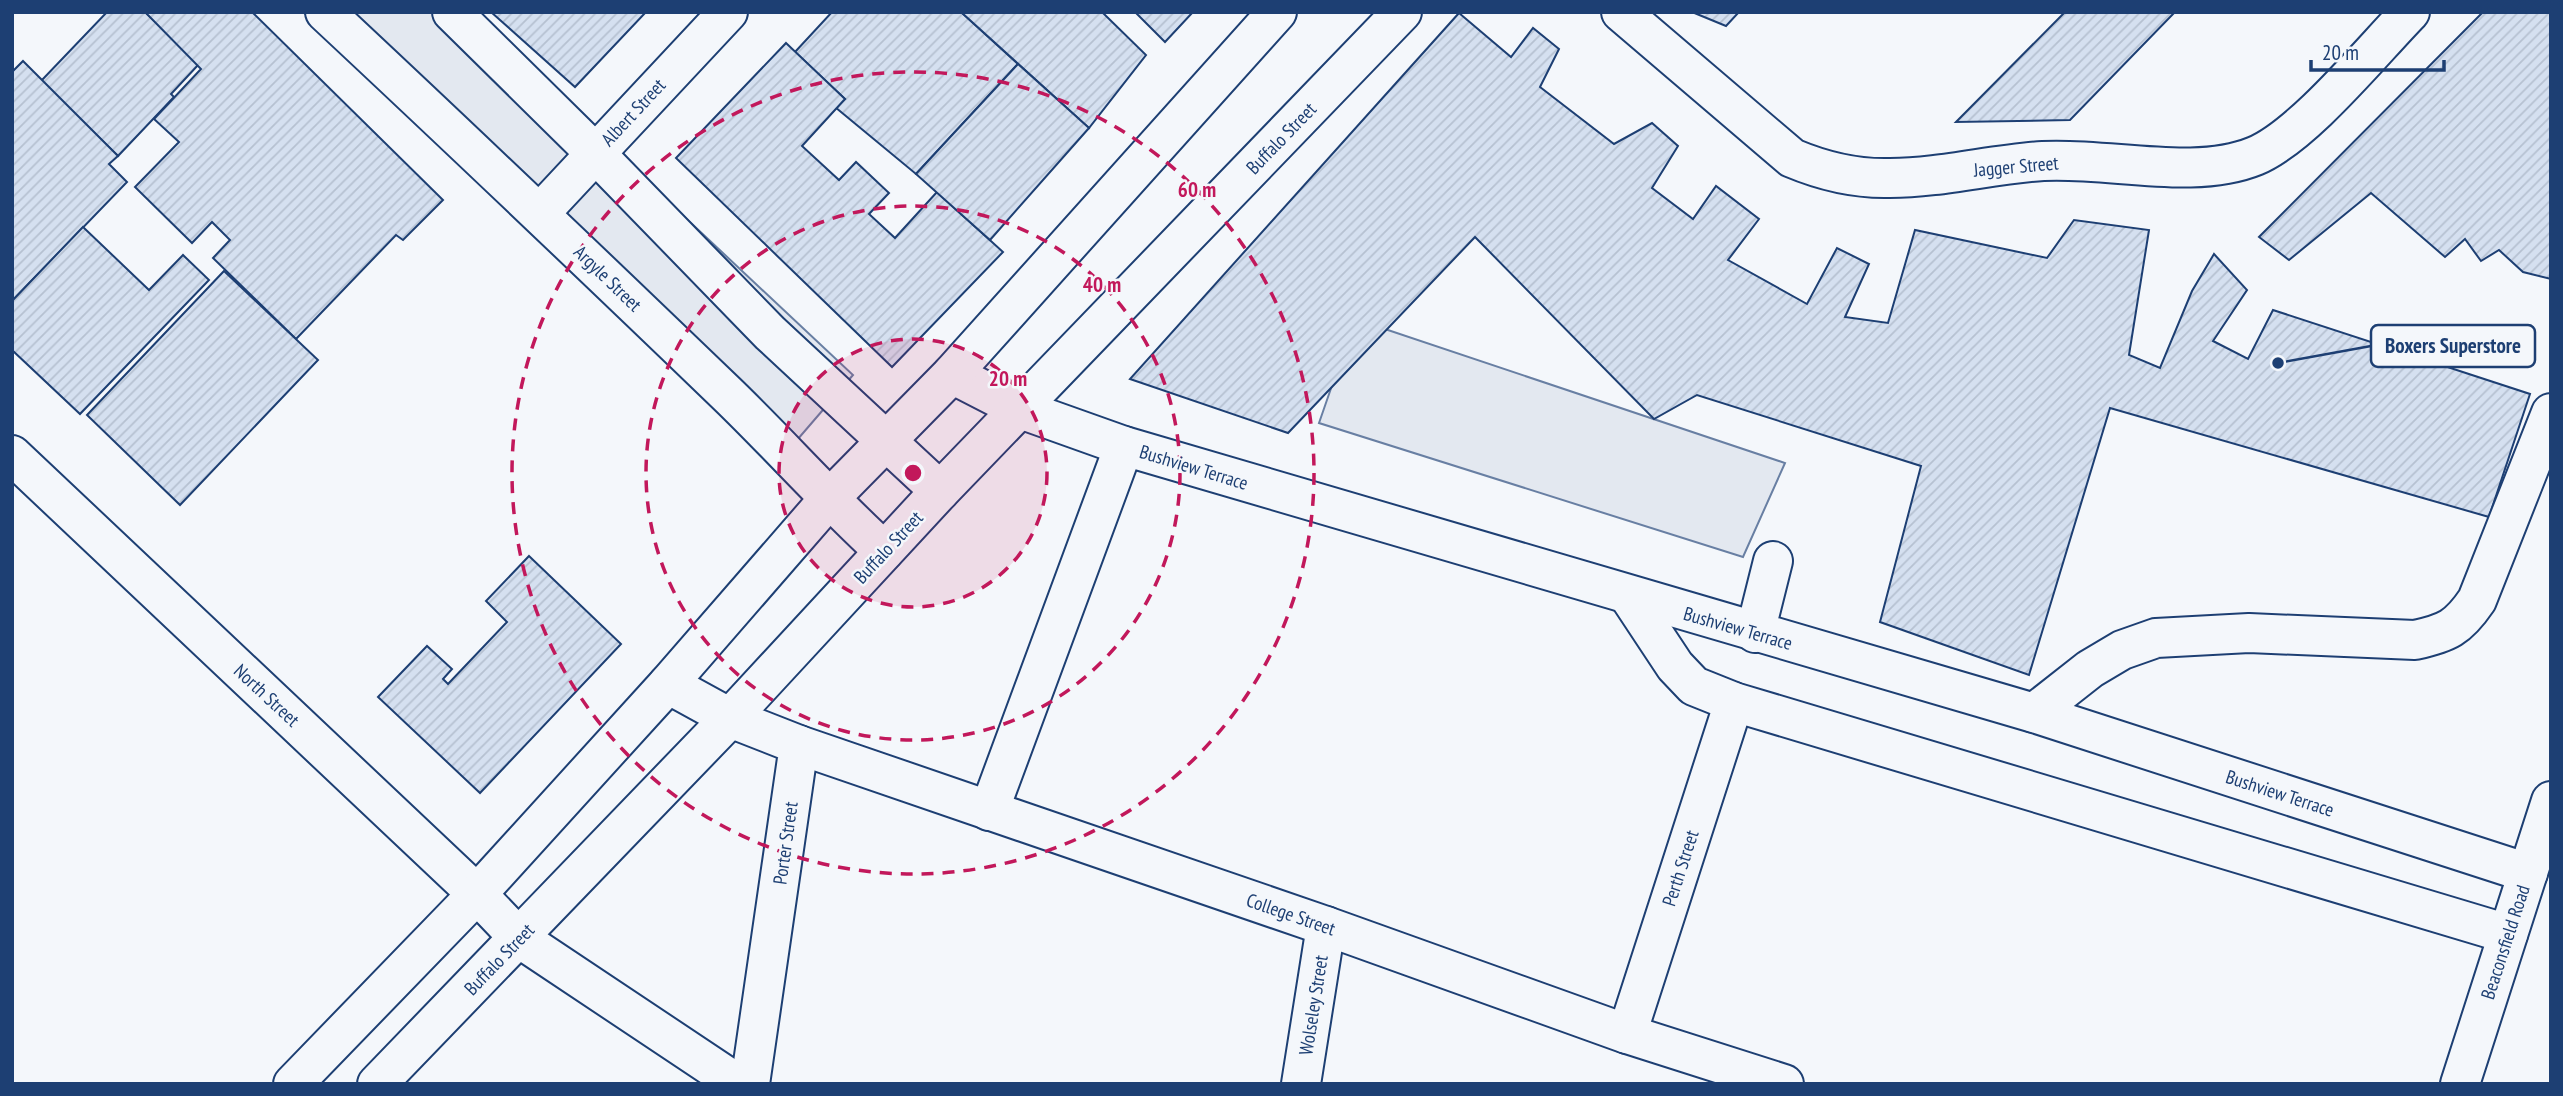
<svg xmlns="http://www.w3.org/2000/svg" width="2563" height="1096" viewBox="0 0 2563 1096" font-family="'PT Sans Narrow',sans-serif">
  <defs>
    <pattern id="building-hatch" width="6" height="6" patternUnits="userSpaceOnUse" patternTransform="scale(1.75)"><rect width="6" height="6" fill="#d5e0f0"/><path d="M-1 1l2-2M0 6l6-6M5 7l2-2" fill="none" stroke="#b6c1d1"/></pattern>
  </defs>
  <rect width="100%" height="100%" fill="#f4f7fb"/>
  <g fill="#e3e8f0" stroke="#687fa3" stroke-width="2">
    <path d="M303,12H466L853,375L779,461Z"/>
    <path d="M1355,319L1785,463L1743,557L1319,423Z"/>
  </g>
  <g fill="url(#building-hatch)" stroke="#1d3f73" stroke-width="2">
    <path d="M107,12H145L199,64L171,94L174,97L118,156L41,81Z"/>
    <path d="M145,12H252L443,200L403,240L396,235L296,339L213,258L230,240L212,222L192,243L135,187L179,142L154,119L201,69Z"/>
    <path d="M491,12H646L575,87Z"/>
    <path d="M832,12H961L1018,64L916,174L835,107L845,99L795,52Z"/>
    <path d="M961,12H1102L1146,55L1089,128Z"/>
    <path d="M1135,12H1193L1165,42Z"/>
    <path d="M1692,12H1739L1726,26Z"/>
    <path d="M2065,12H2175L2070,120L1956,122Z"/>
    <path d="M2483,12H2551V279L2523,272L2499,250L2481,261L2465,239L2445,257L2371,193L2289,260L2259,237Z"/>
    <path d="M1459,13L1511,57L1533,28L1559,49L1540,87L1614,144L1652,123L1678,146L1652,188L1693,219L1716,186L1759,219L1728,260L1807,304L1837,248L1869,264L1845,317L1888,323L1915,230L2047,258L2074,220L2149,230L2129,355L2160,368L2192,291L2214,254L2247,290L2213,341L2248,359L2273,310L2530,394L2489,517L2110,408L2029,675L1880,622L1921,466L1697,395L1654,419L1475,237L1288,433L1130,379Z"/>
    <path d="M786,43L845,99L802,146L839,180L856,162L889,193L869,214L895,238L937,192L1003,252L892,367L676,158Z"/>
    <path d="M23,61L118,156L109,164L127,182L12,301V72Z"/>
    <path d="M1018,64L1089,128L990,240L916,174Z"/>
    <path d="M83,227L149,290L183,255L209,280L80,414L12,350V301Z"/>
    <path d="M224,271L318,360L180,505L87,415Z"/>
    <path d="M529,556L621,644L480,793L378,697L427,646L452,669L443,679L448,684L507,622L486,601Z"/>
  </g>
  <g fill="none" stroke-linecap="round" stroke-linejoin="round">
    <g stroke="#1d3f73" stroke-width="42">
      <g id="minor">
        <path d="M325,12C460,138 593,265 726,393C780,445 829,501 884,551"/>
        <path d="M452,12L595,153L770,333L940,491"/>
        <path d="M1621,12L1792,158C1823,171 1856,179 1890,178C1941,178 1993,164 2043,161C2109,157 2194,181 2255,156C2303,136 2371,52 2410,12"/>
        <path d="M540,213L728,12"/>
        <path d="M952,374L1020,409L1124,446L2034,713L2528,873"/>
        <path d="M12,455L477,894L519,938L738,1084"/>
        <path d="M1628,595L1675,666L1694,686L1734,702L2508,934"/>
        <path d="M1755,633L1773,561"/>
        <path d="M668,684L730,718L799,745L750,1084"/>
        <path d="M2034,713L2090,669L2122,650L2156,638L2249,633L2415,640C2447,633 2458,628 2477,600L2551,413"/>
        <path d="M799,745L1326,926L1627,1034L1784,1084"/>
        <path d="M989,811L1124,446"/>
        <path d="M1627,1034L1734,702"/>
        <path d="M1301,1084L1326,926"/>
        <path d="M2460,1084L2551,801"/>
      </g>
    </g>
    <g stroke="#1d3f73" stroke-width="42">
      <g id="major">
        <path d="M293,1084L477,894L668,684L828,500L952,374L1277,12"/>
        <path d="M377,1084L730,718L940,491L1402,12"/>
      </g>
    </g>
    <use href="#minor" stroke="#f4f7fb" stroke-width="38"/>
    <use href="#major" stroke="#f4f7fb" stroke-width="38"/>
  </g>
  <circle cx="913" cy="473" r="134" fill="#c2185b" fill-opacity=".12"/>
  <g fill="none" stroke="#c2185b" stroke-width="3.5" stroke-dasharray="12 9">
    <circle cx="913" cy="473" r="134"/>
    <circle cx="913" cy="473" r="267"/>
    <circle cx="913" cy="473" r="401"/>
  </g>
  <g text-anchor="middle" stroke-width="5" stroke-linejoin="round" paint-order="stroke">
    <g font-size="19" fill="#1d3f73" stroke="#f4f7fb">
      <text transform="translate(633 112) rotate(-47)" y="7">Albert Street</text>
      <text transform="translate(1281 138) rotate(-46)" y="7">Buffalo Street</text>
      <text transform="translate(2016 166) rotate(-5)" y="7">Jagger Street</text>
      <text transform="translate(608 278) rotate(44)" y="7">Argyle Street</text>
      <text transform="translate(1194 467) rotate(17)" y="7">Bushview Terrace</text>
      <text transform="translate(888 547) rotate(-47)" y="7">Buffalo Street</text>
      <text transform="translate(1738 628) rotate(16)" y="7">Bushview Terrace</text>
      <text transform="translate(267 695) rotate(43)" y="7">North Street</text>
      <text transform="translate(2280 793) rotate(18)" y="7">Bushview Terrace</text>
      <text transform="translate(785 843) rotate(-82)" y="7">Porter Street</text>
      <text transform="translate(1680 868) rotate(-72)" y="7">Perth Street</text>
      <text transform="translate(1291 914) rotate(19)" y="7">College Street</text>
      <text transform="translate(2505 942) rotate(-72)" y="7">Beaconsfield Road</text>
      <text transform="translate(499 959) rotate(-46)" y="7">Buffalo Street</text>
      <text transform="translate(1313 1005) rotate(-81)" y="7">Wolseley Street</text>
    </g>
  </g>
  <circle cx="913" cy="473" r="10" fill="#c2185b" stroke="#f4f7fb" stroke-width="3.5"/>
  <g font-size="21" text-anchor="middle" font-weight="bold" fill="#c2185b" stroke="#f4f7fb" stroke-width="5" stroke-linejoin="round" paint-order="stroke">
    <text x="1197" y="197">60 m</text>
    <text x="1102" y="292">40 m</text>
    <text x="1008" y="386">20 m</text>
  </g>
  <path fill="none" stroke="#1d3f73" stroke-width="2.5" d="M2278 363L2371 346"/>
  <circle fill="#1d3f73" stroke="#f4f7fb" stroke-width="2.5" cx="2278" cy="363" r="7"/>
  <rect fill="#f4f7fb" stroke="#1d3f73" stroke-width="2.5" x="2371" y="325" width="164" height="42" rx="7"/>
  <g font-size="21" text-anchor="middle" font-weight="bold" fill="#1d3f73">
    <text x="2453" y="353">Boxers Superstore</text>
  </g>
  <rect width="2563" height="1096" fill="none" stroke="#1d3f73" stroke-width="28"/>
  <path d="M2311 60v10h133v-10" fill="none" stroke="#1d3f73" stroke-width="3.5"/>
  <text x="2322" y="60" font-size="21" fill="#1d3f73" stroke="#f4f7fb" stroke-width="5" paint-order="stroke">20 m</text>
</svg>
